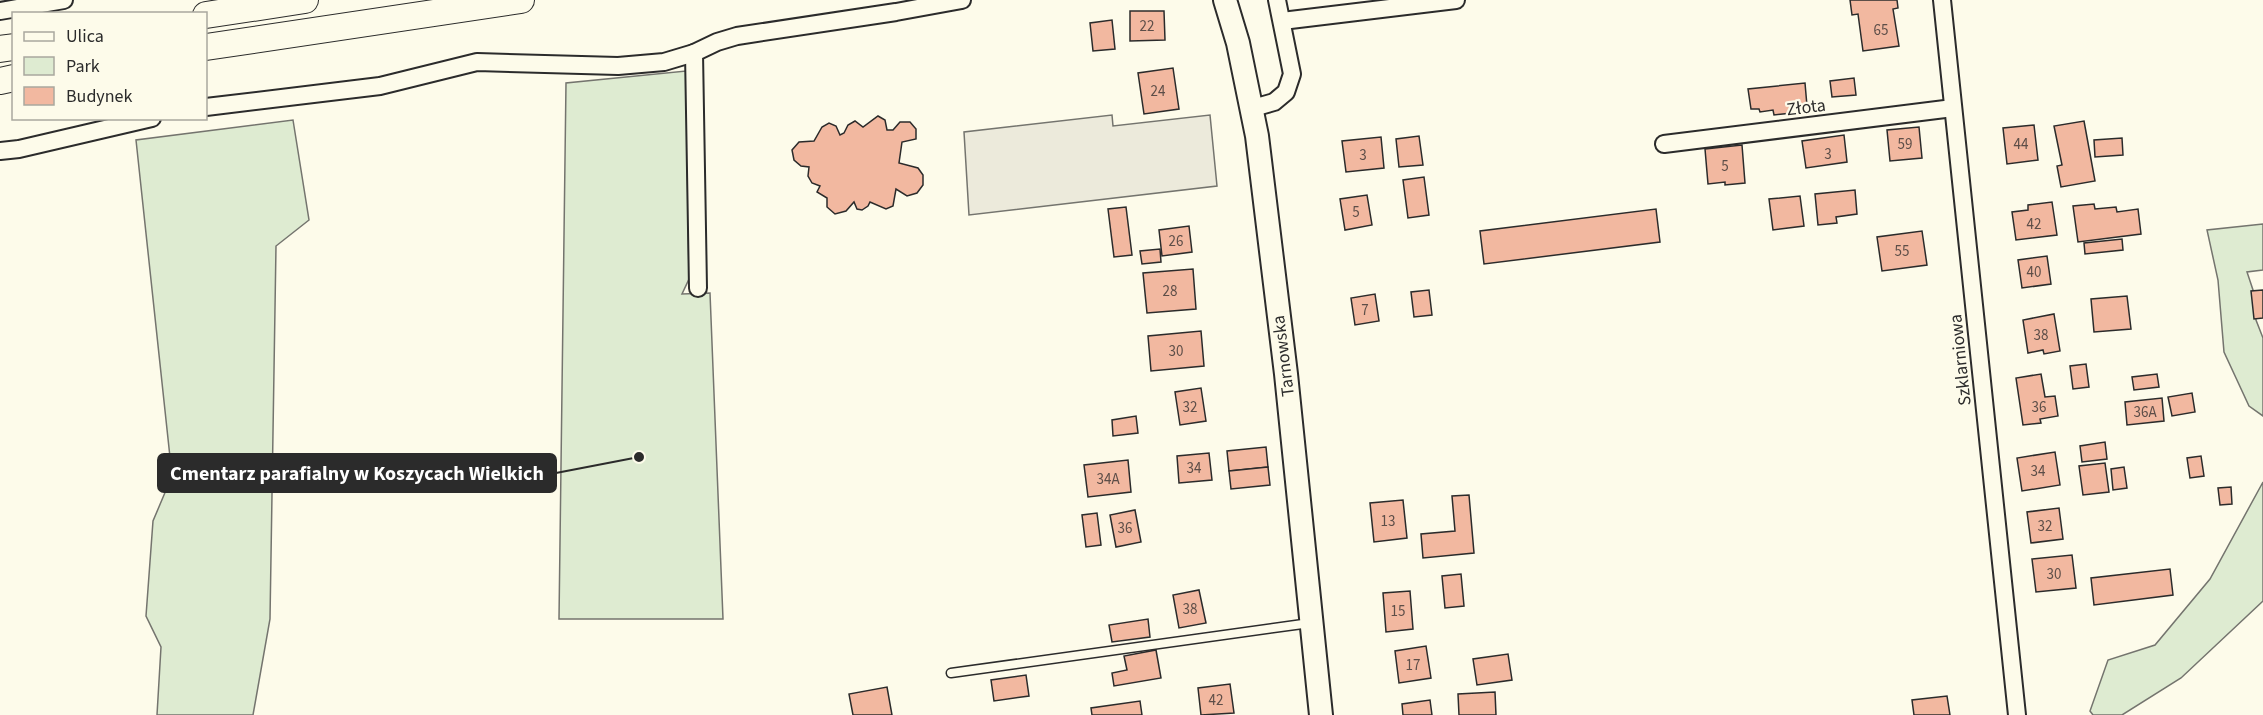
<svg xmlns="http://www.w3.org/2000/svg" width="2263" height="715" viewBox="0 0 2263 715" font-family="'Source Sans 3',sans-serif">
  <rect width="100%" height="100%" fill="#fdfbea"/>
  <g fill="#deebd1" stroke="#74746e" stroke-width="1.5">
    <path d="M686,71L689,279L682,294L710,293L723,619H559L566,83Z"/>
    <path d="M293,120L309,220L276,246L270,619L253,715H157L161,647L146,616L153,521L172,476L136,140Z"/>
    <path d="M2263,224V270L2247,272L2254,293L2256,320L2263,338V416L2249,406L2224,352L2218,280L2207,230Z"/>
    <path d="M2263,482V601L2181,678L2122,715H2093L2090,711L2108,660L2155,645L2210,579Z"/>
  </g>
  <path fill="#eceadb" stroke="#74746e" stroke-width="1.5" d="M1112,115L1113,126L1210,115L1217,186L969,215L964,132Z"/>
  <g fill="#f2b8a0" stroke="#2b2b2b" stroke-width="1.5">
    <path d="M1850,0H1897L1898,8L1893,9L1899,46L1863,51L1858,14L1852,15Z"/>
    <path d="M1130,11H1164L1165,40L1130,41Z"/>
    <path d="M1112,20L1115,49L1093,51L1090,23Z"/>
    <path d="M1173,68L1179,109L1144,114L1138,73Z"/>
    <path d="M1854,78L1856,95L1832,97L1830,81Z"/>
    <path d="M1805,83L1807,106L1791,108L1792,113L1774,115L1773,110L1760,112L1759,109H1751L1748,89Z"/>
    <path d="M878,116L885,120L887,130H893L900,122H910L916,129V139L902,142L899,163L918,168L923,175V185L917,193L907,196L896,189L893,206L886,209L870,202L868,206L862,210L857,209L854,202L846,211L835,214L827,207V198L817,192L820,186L812,183L808,176L809,167L801,166L794,160L792,150L799,142L814,141L822,127L829,123L836,126L840,135L844,133L848,125L855,121L863,127Z"/>
    <path d="M2084,121L2095,181L2061,187L2057,166L2062,165L2054,126Z"/>
    <path d="M2034,125L2038,160L2007,164L2003,128Z"/>
    <path d="M1919,127L1922,158L1890,161L1887,130Z"/>
    <path d="M1844,135L1847,162L1806,168L1802,141Z"/>
    <path d="M1419,136L1423,165L1399,167L1396,139Z"/>
    <path d="M1381,137L1384,168L1346,172L1342,141Z"/>
    <path d="M2122,138L2123,155L2095,157L2094,140Z"/>
    <path d="M1742,145L1745,183L1725,185V182L1708,184L1705,149Z"/>
    <path d="M1424,177L1429,215L1408,218L1403,180Z"/>
    <path d="M1855,190L1857,214L1836,217L1837,223L1818,225L1815,194Z"/>
    <path d="M1367,195L1372,225L1345,230L1340,199Z"/>
    <path d="M1800,196L1804,226L1773,230L1769,199Z"/>
    <path d="M2052,202L2057,235L2016,240L2012,212L2028,210V205Z"/>
    <path d="M2094,204L2095,209L2116,207L2117,212L2138,209L2141,234L2078,242L2073,206Z"/>
    <path d="M1126,207L1132,255L1114,257L1108,209Z"/>
    <path d="M1656,209L1660,242L1484,264L1480,231Z"/>
    <path d="M1189,226L1192,252L1162,256L1159,230Z"/>
    <path d="M1922,231L1927,265L1882,271L1877,237Z"/>
    <path d="M2122,239L2123,250L2085,254L2084,243Z"/>
    <path d="M1160,249L1161,262L1142,264L1140,251Z"/>
    <path d="M2047,256L2051,284L2022,288L2018,260Z"/>
    <path d="M1193,269L1196,309L1147,313L1143,273Z"/>
    <path d="M1429,290L1432,315L1414,317L1411,292Z"/>
    <path d="M2263,290V318L2254,319L2251,291Z"/>
    <path d="M1375,294L1379,321L1355,325L1351,298Z"/>
    <path d="M2127,296L2131,329L2094,332L2091,299Z"/>
    <path d="M2054,314L2060,351L2044,354L2043,350L2028,353L2023,320Z"/>
    <path d="M1201,331L1204,366L1151,371L1148,336Z"/>
    <path d="M2086,364L2089,387L2073,389L2070,366Z"/>
    <path d="M2041,374L2045,397L2055,396L2058,416L2040,419L2041,423L2023,425L2016,378Z"/>
    <path d="M2157,374L2159,387L2134,390L2132,377Z"/>
    <path d="M1201,388L1206,421L1180,425L1175,392Z"/>
    <path d="M2192,393L2195,412L2172,416L2168,397Z"/>
    <path d="M2162,398L2164,421L2127,425L2125,402Z"/>
    <path d="M1136,416L1138,433L1113,436L1112,420Z"/>
    <path d="M2105,442L2107,459L2082,462L2080,446Z"/>
    <path d="M1266,447L1268,467L1229,471L1227,451Z"/>
    <path d="M2055,452L2060,485L2022,491L2017,458Z"/>
    <path d="M1209,453L1212,480L1179,483L1177,456Z"/>
    <path d="M2201,456L2204,476L2190,478L2187,458Z"/>
    <path d="M1128,460L1131,492L1088,497L1084,465Z"/>
    <path d="M2105,463L2109,492L2083,495L2079,466Z"/>
    <path d="M1268,467L1270,485L1231,489L1229,471Z"/>
    <path d="M2124,467L2127,488L2113,490L2111,469Z"/>
    <path d="M2231,487L2232,504L2220,505L2218,488Z"/>
    <path d="M1469,495L1474,553L1423,558L1421,534L1455,531L1452,496Z"/>
    <path d="M1403,500L1407,538L1374,542L1370,503Z"/>
    <path d="M2059,508L2063,539L2031,543L2027,512Z"/>
    <path d="M1135,510L1141,542L1116,547L1110,515Z"/>
    <path d="M1097,513L1101,545L1086,547L1082,515Z"/>
    <path d="M2072,555L2076,588L2036,592L2032,559Z"/>
    <path d="M2170,569L2173,595L2094,605L2091,578Z"/>
    <path d="M1461,574L1464,606L1445,608L1442,576Z"/>
    <path d="M1199,590L1206,623L1179,628L1173,595Z"/>
    <path d="M1410,591L1413,629L1386,632L1383,593Z"/>
    <path d="M1148,619L1150,637L1112,642L1109,625Z"/>
    <path d="M1426,646L1431,678L1399,683L1395,651Z"/>
    <path d="M1156,650L1161,678L1114,686L1112,673L1127,670L1124,656Z"/>
    <path d="M1508,654L1512,680L1477,685L1473,659Z"/>
    <path d="M1026,675L1029,696L994,701L991,680Z"/>
    <path d="M1230,684L1234,713L1201,715L1198,688Z"/>
    <path d="M887,687L892,715H853L849,694Z"/>
    <path d="M1495,692L1496,715H1459L1458,694Z"/>
    <path d="M1947,696L1950,715H1914L1912,700Z"/>
    <path d="M1430,700L1432,715H1403L1402,704Z"/>
    <path d="M1140,701L1142,715H1092L1091,708Z"/>
  </g>
  <g fill="none" stroke-linecap="round" stroke-linejoin="round">
    <g stroke="#2b2b2b" stroke-width="11">
      <path id="lane" d="M951,673L1310,623"/>
    </g>
    <g stroke="#2b2b2b" stroke-width="20">
      <g id="street">
        <path d="M1942,0L2017,715"/>
        <path d="M0,11L64,0"/>
        <path d="M1282,21L1456,0"/>
        <path d="M206,107L380,86L477,62L618,66L664,62L694,53"/>
        <path d="M1253,108L1274,102L1286,92L1292,74L1277,0"/>
        <path d="M1664,144L1953,108"/>
        <path d="M0,151L19,149L152,118"/>
        <path d="M698,288L694,53L717,42L737,36L896,12L962,0"/>
      </g>
    </g>
    <g stroke="#2b2b2b" stroke-width="26">
      <path id="secondary" d="M1225,0L1238,43L1257,136L1286,374L1321,715"/>
    </g>
    <g stroke="#2b2b2b" stroke-width="28">
      <g id="primary">
        <path d="M206,15L305,0"/>
        <path d="M206,47L521,0"/>
        <path d="M0,49L14,47"/>
        <path d="M0,81L14,78"/>
      </g>
    </g>
    <use href="#lane" stroke="#fdfbea" stroke-width="8"/>
    <use href="#street" stroke="#fdfbea" stroke-width="16"/>
    <use href="#secondary" stroke="#fdfbea" stroke-width="22"/>
    <use href="#primary" stroke="#fdfbea" stroke-width="26"/>
  </g>
  <g text-anchor="middle" stroke-width="4.5" stroke-linejoin="round" paint-order="stroke">
    <g font-size="15" fill="#5d4e48">
      <text x="1147" y="31">22</text>
      <text x="1881" y="35">65</text>
      <text x="1158" y="96">24</text>
      <text x="1905" y="149">59</text>
      <text x="2021" y="149">44</text>
      <text x="1828" y="159">3</text>
      <text x="1363" y="160">3</text>
      <text x="1725" y="171">5</text>
      <text x="1356" y="217">5</text>
      <text x="2034" y="229">42</text>
      <text x="1176" y="246">26</text>
      <text x="1902" y="256">55</text>
      <text x="2034" y="277">40</text>
      <text x="1170" y="296">28</text>
      <text x="1365" y="315">7</text>
      <text x="2041" y="340">38</text>
      <text x="1176" y="356">30</text>
      <text x="1190" y="412">32</text>
      <text x="2039" y="412">36</text>
      <text x="2145" y="417">36A</text>
      <text x="1194" y="473">34</text>
      <text x="2038" y="476">34</text>
      <text x="1108" y="484">34A</text>
      <text x="1388" y="526">13</text>
      <text x="2045" y="531">32</text>
      <text x="1125" y="533">36</text>
      <text x="2054" y="579">30</text>
      <text x="1190" y="614">38</text>
      <text x="1398" y="616">15</text>
      <text x="1413" y="670">17</text>
      <text x="1216" y="705">42</text>
    </g>
    <g font-size="18" fill="#2b2b2b" stroke="#fdfbea">
      <text transform="translate(1806 107) rotate(-7)" y="6">Złota</text>
      <text transform="translate(1283 356) rotate(-97)" y="6">Tarnowska</text>
      <text transform="translate(1960 360) rotate(-96)" y="6">Szklarniowa</text>
    </g>
  </g>
  <path fill="none" stroke="#2b2b2b" stroke-width="2" d="M639 457L556 473"/>
  <circle fill="#2b2b2b" stroke="#fdfbea" stroke-width="2" cx="639" cy="457" r="6"/>
  <rect fill="#2b2b2b" stroke="#2b2b2b" stroke-width="2" x="158" y="454" width="398" height="38" rx="6"/>
  <g font-size="20" text-anchor="middle" font-weight="bold" fill="#fff">
    <text x="357" y="480">Cmentarz parafialny w Koszycach Wielkich</text>
  </g>
  <rect x="12" y="12" width="195" height="108" fill="#fdfbea" stroke="#a9a89e" stroke-width="1.5"/>
  <rect x="24" y="32" width="30" height="9" fill="#fdfbea" stroke="#a9a89e" stroke-width="1.5"/>
  <text x="66" y="42" font-size="18" fill="#2b2b2b">Ulica</text>
  <rect x="24" y="57" width="30" height="18" fill="#deebd1" stroke="#a9a89e" stroke-width="1.5"/>
  <text x="66" y="72" font-size="18" fill="#2b2b2b">Park</text>
  <rect x="24" y="87" width="30" height="18" fill="#f2b8a0" stroke="#a9a89e" stroke-width="1.5"/>
  <text x="66" y="102" font-size="18" fill="#2b2b2b">Budynek</text>
</svg>
